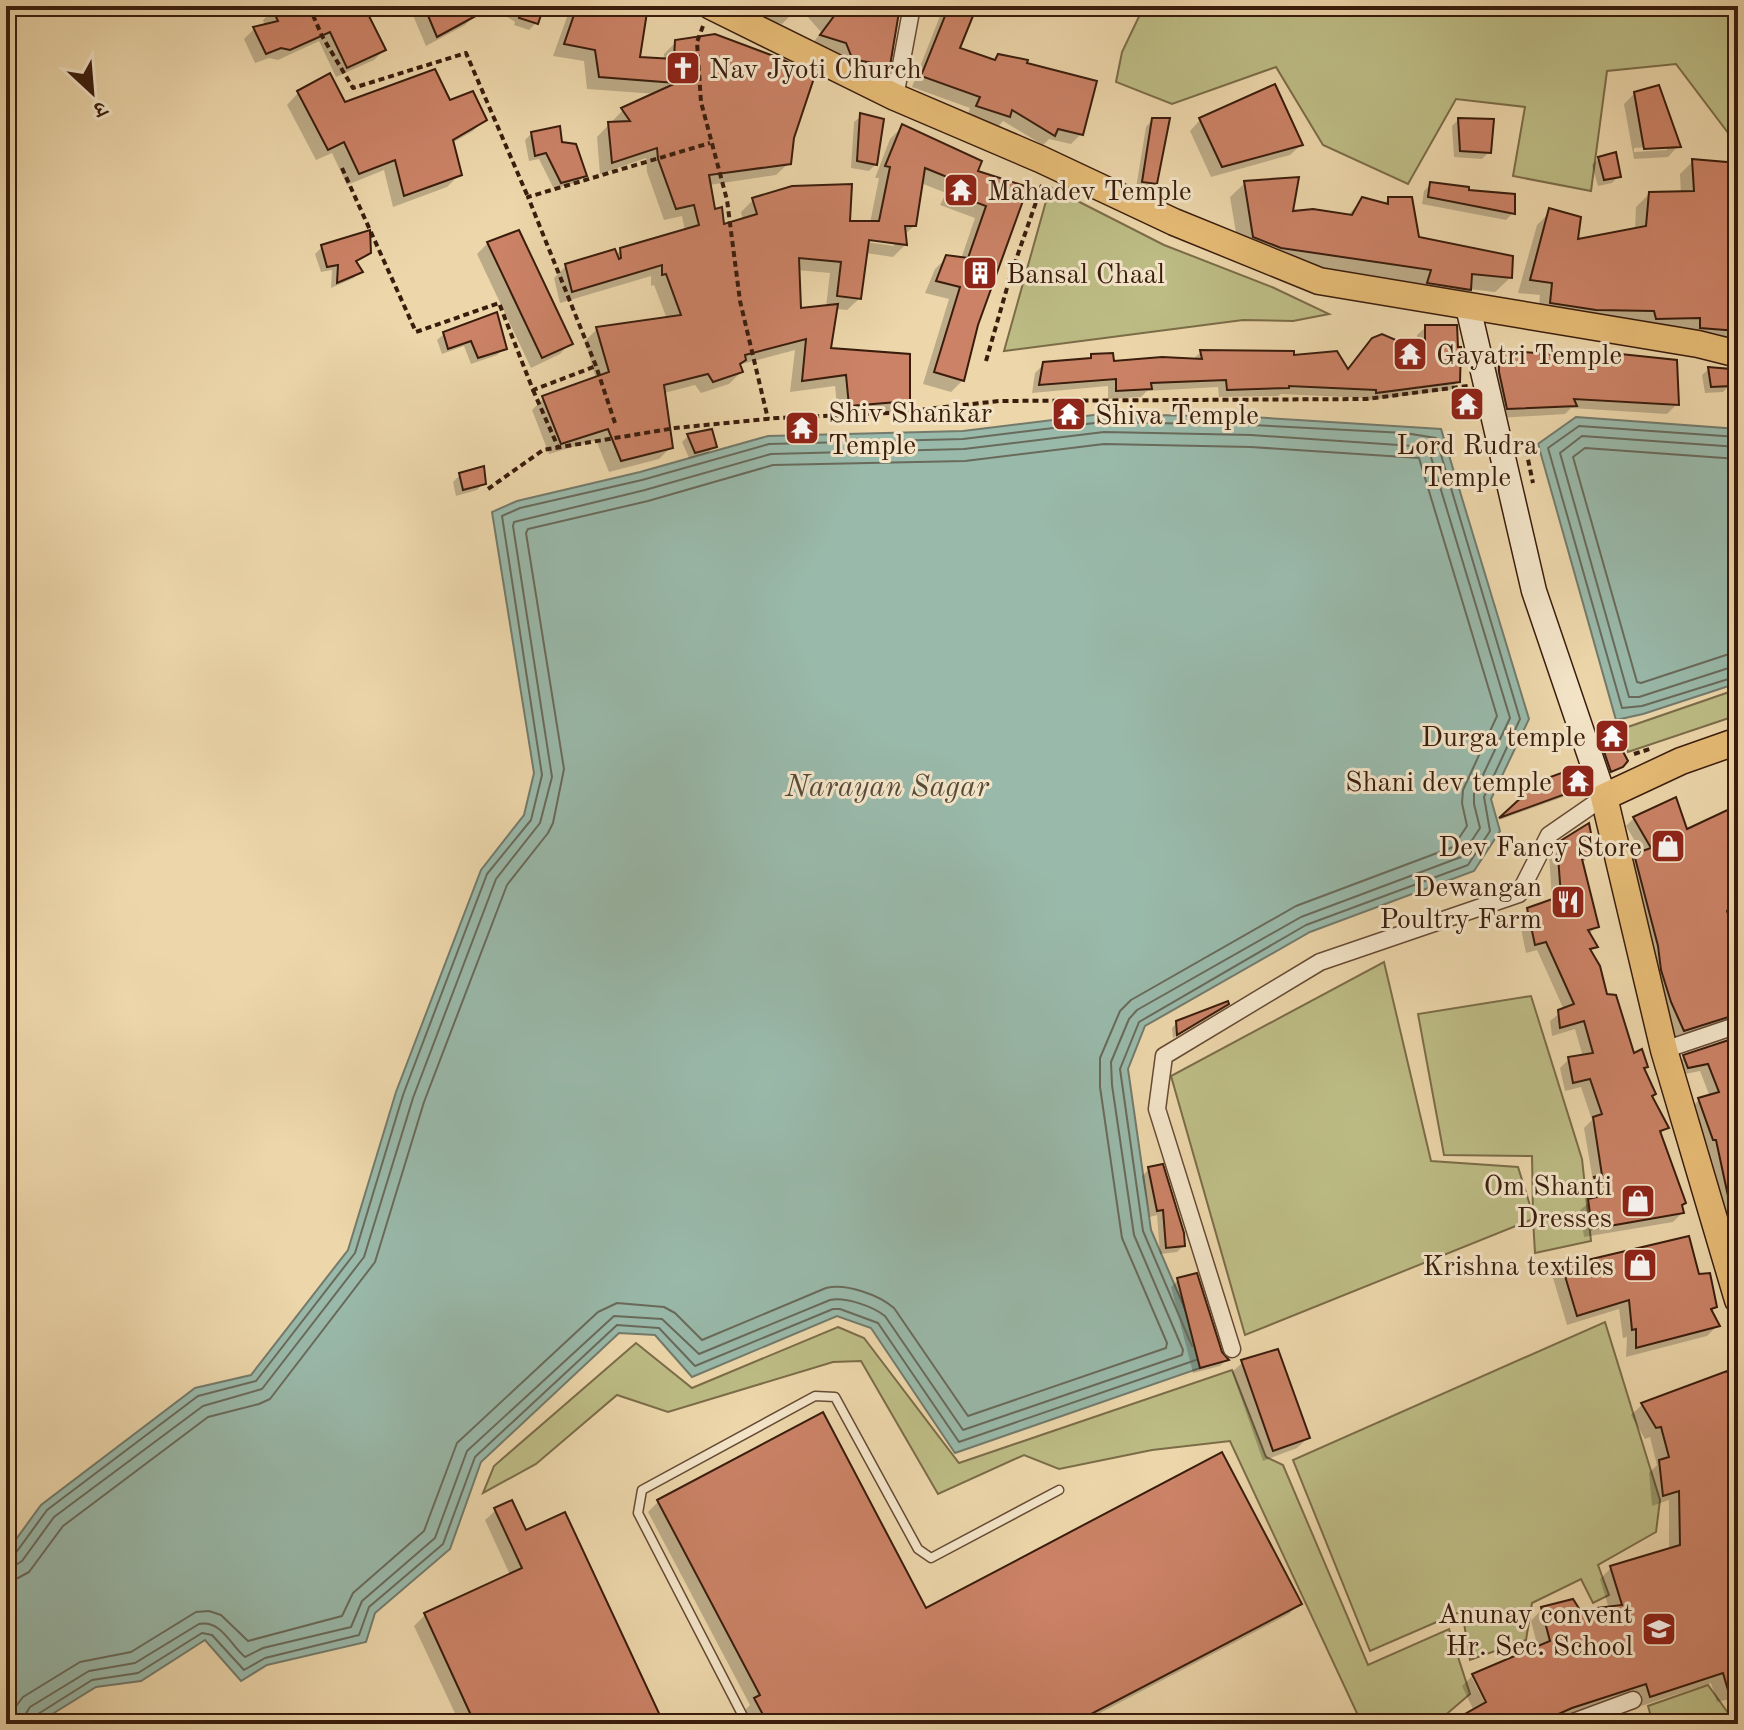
<svg xmlns="http://www.w3.org/2000/svg" width="1744" height="1730" viewBox="0 0 1744 1730" font-family="'Old Standard TT','Noto Serif Devanagari',serif">
  <rect width="100%" height="100%" fill="#ecd6aa"/>
  <filter id="stains"><feTurbulence type="fractalNoise" baseFrequency=".0025" numOctaves="4"/><feColorMatrix values="0 0 0 0 .2 0 0 0 0 .09 0 0 0 0 .02 0 0 0 .5 -.17"/></filter>
  <radialGradient id="worn" r=".72"><stop offset=".6" stop-color="#630" stop-opacity="0"/><stop offset="1" stop-color="#630" stop-opacity=".3"/></radialGradient>
  <g fill="#bdbc85" stroke="#7b6c48" stroke-width="2">
    <path d="M1144,6H1738V146L1676,64L1607,71L1591,191L1513,176L1525,107L1456,99L1408,184L1323,145L1276,67L1172,104L1116,82L1122,52Z"/>
    <path d="M1050,187L1164,245L1272,287L1329,314L1293,321L1243,320L1004,351Z"/>
    <path d="M1738,689V715L1628,752L1622,729Z"/>
    <path d="M1384,962L1431,1161L1518,1167L1533,1215L1532,1156L1444,1155L1418,1014L1531,996L1582,1159L1591,1241L1535,1253L1533,1219L1245,1335L1171,1076Z"/>
    <path d="M1605,1322L1660,1500L1656,1532L1598,1565L1609,1595L1593,1603L1581,1579L1532,1603L1526,1640L1470,1660L1462,1611L1370,1651L1293,1460Z"/>
    <path d="M838,1327L864,1338L959,1463L1232,1370L1266,1457L1283,1465L1368,1665L1449,1629L1470,1694L1435,1724H1362L1230,1441L1152,1450L1059,1469L1024,1455L938,1494L861,1361L833,1362L668,1412L617,1395L536,1464L483,1493L494,1466L636,1343L692,1388Z"/>
    <path d="M1708,1685L1736,1724H1653L1648,1706Z"/>
  </g>
  <g fill="#99b9aa" stroke="#737a6b" stroke-width="2">
    <path d="M1102,414L1252,417L1441,429L1529,719L1491,799L1500,831L1474,871L1310,932L1145,1026L1128,1069L1151,1230L1209,1365L955,1453L871,1328L837,1316L692,1377L655,1335L619,1333L481,1462L450,1549L375,1613L366,1642L267,1665L241,1681L205,1640L141,1681L96,1687L36,1724H6V1553L41,1505L195,1388L251,1375L348,1250L396,1092L481,870L524,815L534,773L492,512L517,501L640,472L768,436L963,431Z"/>
    <path d="M1576,417L1738,429V683L1643,714L1616,720L1538,444Z"/>
  </g>
  <g fill="#0003" fill-rule="evenodd">
    <path d="M283,6H361L384,50L374,60L336,77L319,41L278,60L269,58L255,63L244,39L254,29L265,26L263,20L273,10Z"/>
    <path d="M409,6H472L476,14L465,25L426,46Z"/>
    <path d="M490,6H542L536,23L529,30L514,25L515,22Z"/>
    <path d="M571,6H646L637,59L663,61L664,54L676,42L792,137L789,163L776,175L709,185L713,211L722,227L743,220L741,212L753,200L848,223H870L879,178H875L890,139L902,127L976,173L1025,188L977,324L963,380L951,392L923,384L949,299L925,293L935,269L947,257L961,259L975,218L940,205L946,193L921,183L915,225L904,235L905,245L893,257L866,253L860,298L847,310L836,309L828,350L908,400L896,412L838,417L835,386L790,392L795,350L738,365L741,372L729,384L701,393L695,385L664,393L671,447L659,459L609,472L596,440L549,454L532,410L544,398L596,379L585,341L597,329L667,319L654,285L651,286V276L560,303L554,278L566,266L616,255L621,250L685,231L682,216L664,220L647,172L646,158L600,174L597,137L623,110L657,94L587,89L584,61L553,56ZM860,237L894,242V246L859,241ZM797,270L830,273L826,307L799,310Z"/>
    <path d="M718,6H895L888,65L873,79L808,50L821,32L799,7L782,24L729,13Z"/>
    <path d="M944,6H975L957,49L993,61L998,56L1081,134L1071,144L1049,139L1043,145L1003,121L998,127L967,117L970,108L912,87Z"/>
    <path d="M298,93L344,104L448,102L485,119L473,131L452,143L459,175L447,187L393,207L384,170L347,185L332,153L316,160L287,105Z"/>
    <path d="M1635,93L1678,146L1668,157L1634,159L1624,104ZM1667,146V150L1634,152V148Z"/>
    <path d="M861,116L876,164L869,171L851,168L854,122Z"/>
    <path d="M1152,120L1155,183L1148,190L1136,188L1146,127Z"/>
    <path d="M1200,120L1301,145L1290,155L1211,177L1190,131Z"/>
    <path d="M1458,120L1489,152L1482,159L1454,157L1452,126Z"/>
    <path d="M532,133L561,143L585,175L578,182L554,189L539,159L529,161L525,140Z"/>
    <path d="M1599,158L1619,176L1612,183L1598,186L1592,165Z"/>
    <path d="M1693,161L1738,165V344L1538,315L1540,295L1518,293L1537,225L1550,212L1575,241L1635,230L1636,207L1649,194H1681L1680,174Z"/>
    <path d="M1245,183L1291,213L1347,216L1363,199L1383,205L1388,199L1417,239L1510,278L1495,292L1469,289L1454,304L1265,262L1239,251L1230,197Z"/>
    <path d="M1431,184L1467,192L1513,213L1506,220L1422,204L1424,191Z"/>
    <path d="M518,233L570,343L560,354L531,368L477,254L488,243Z"/>
    <path d="M322,247L369,253L355,263L360,271L354,278L331,288L332,270L321,272L315,254Z"/>
    <path d="M1426,327L1458,381L1450,390L1368,400V398L1281,394L1278,396L1219,397L1218,387L1147,391L1141,397L1108,399V386L1032,393L1035,373L1044,364L1089,360L1092,356L1112,363L1192,360L1201,352L1292,357L1347,370L1398,343L1417,345V335Z"/>
    <path d="M444,334L504,348L497,355L471,364L464,346L442,354L437,340Z"/>
    <path d="M1499,352L1578,358L1584,352L1677,404L1667,414L1571,408L1565,414L1498,418L1490,362Z"/>
    <path d="M1709,369L1730,385L1723,392L1705,393L1702,375Z"/>
    <path d="M1456,398L1475,411L1457,419L1453,401Z"/>
    <path d="M688,436L715,446L708,453L689,458L682,442Z"/>
    <path d="M460,475L484,483L477,490L456,496L453,482Z"/>
    <path d="M1602,741L1622,765L1606,775L1596,746Z"/>
    <path d="M1540,782L1582,786L1577,792L1499,820Z"/>
    <path d="M1738,807V895L1718,917L1738,946V1027L1676,1039L1664,1011L1627,864L1635,855L1642,853L1626,826L1634,818L1686,832Z"/>
    <path d="M1558,845L1592,854L1581,864L1597,926L1588,935L1595,946L1590,952L1605,996L1633,1056L1646,1066L1643,1070L1651,1097L1666,1128L1660,1135L1682,1213L1673,1222L1584,1237L1580,1210L1591,1201L1586,1188L1593,1181L1584,1128L1592,1120L1581,1087L1565,1091L1560,1068L1569,1059L1583,1057L1575,1029L1552,1036L1550,1021L1564,1010L1537,950L1526,953L1519,919L1528,910L1552,901L1549,854Z"/>
    <path d="M1227,1003L1222,1008L1173,1038L1172,1028L1177,1023Z"/>
    <path d="M1738,1039V1259L1726,1236L1708,1147L1704,1148L1690,1109L1699,1100L1710,1097L1700,1071L1680,1075L1676,1065L1684,1057Z"/>
    <path d="M1149,1169L1183,1246L1177,1252L1160,1254L1157,1215L1150,1217L1142,1176Z"/>
    <path d="M1563,1268L1697,1277L1715,1307L1710,1312L1717,1326L1707,1336L1626,1357L1627,1337L1623,1338L1619,1309L1567,1325L1553,1278Z"/>
    <path d="M1178,1280L1220,1353L1226,1360L1220,1366L1193,1373L1171,1287Z"/>
    <path d="M1243,1362L1308,1438L1297,1448L1263,1461L1232,1372Z"/>
    <path d="M1643,1404L1737,1406L1732,1411L1738,1442V1724H1733L1730,1699L1717,1702L1711,1683L1638,1707L1634,1694L1547,1724H1451L1474,1711L1462,1686L1473,1675L1538,1648L1531,1621L1542,1609L1579,1612L1609,1609L1600,1579L1611,1568L1669,1550V1500L1652,1506L1649,1473L1657,1465L1650,1437L1645,1439L1631,1415ZM1472,1678H1476L1493,1710L1489,1711Z"/>
    <path d="M659,1501L925,1610L1299,1603L1289,1614L1079,1724H752L745,1710L750,1705L648,1512Z"/>
    <path d="M496,1510L525,1533L661,1724H460L414,1626L425,1615L510,1575L485,1520Z"/>
    <path d="M1342,1716L1345,1724H1327Z"/>
  </g>
  <g fill="none" stroke-linecap="round" stroke-linejoin="round">
    <g stroke="#696a5b" stroke-width="2">
      <path d="M1738,437L1579,426L1548,448L1622,708L1642,706L1738,676"/>
      <path d="M1738,447L1582,436L1560,453L1629,697H1639L1738,665"/>
      <path d="M1738,459L1585,448L1573,457L1637,682L1641,683L1726,655L1738,653"/>
      <path d="M6,1557L15,1554L47,1510L198,1396L256,1381L355,1253L403,1095L487,874L531,820L542,775L502,516L520,508L642,480L769,444L963,439L1103,422L1252,425L1405,433L1436,438L1520,719L1484,797L1490,831L1468,865L1306,925L1139,1022L1120,1069L1143,1231L1192,1346"/>
      <path d="M6,1567L14,1566L22,1561L54,1517L203,1406L262,1389L364,1257L413,1098L496,879L540,823L552,777L513,526L514,522L645,490L771,454L964,449L1104,432L1251,435L1428,447L1510,718L1474,794V804L1480,828L1461,857L1301,917L1137,1010L1129,1019L1111,1062L1112,1085L1134,1235L1183,1350L1182,1355L963,1430L885,1316C872,1306 846,1297 830,1300L699,1354L662,1319L614,1316L467,1451L435,1538L362,1601L351,1627L263,1648L245,1657C230,1645 222,1620 199,1624L135,1663L89,1671L30,1707L25,1715L23,1724"/>
      <path d="M6,1579L18,1578L29,1572L63,1526L208,1417L259,1404L270,1399L375,1262L424,1102L507,885L548,833L553,823L564,769L526,533L528,529L648,501L773,465L965,461L1104,444L1251,447L1419,458L1497,716L1463,790L1462,803L1467,826L1453,847L1296,906L1131,1000L1120,1011L1100,1058V1087L1122,1238L1167,1343L1166,1348L968,1416L894,1308C879,1295 846,1283 826,1288L702,1340L675,1313L664,1307L617,1303L598,1312L457,1443L424,1531L353,1593L342,1616L248,1641L221,1615L209,1611L196,1612L131,1652L80,1662L23,1697L13,1710L11,1724"/>
      <path d="M33,1724L38,1714L92,1680L138,1673L202,1633L212,1635L244,1670L265,1658L359,1635L369,1607L443,1544L475,1457L617,1325L659,1328L695,1366L833,1309H840L878,1323L959,1442L1196,1360"/>
    </g>
  </g>
  <g fill="#cb8266" stroke="#391c0c" stroke-width="2">
    <path d="M271,6H364L386,50L347,68L330,32L290,50L281,48L266,54L253,27L278,21Z"/>
    <path d="M424,6H494L437,37Z"/>
    <path d="M524,6H544L538,24L519,18Z"/>
    <path d="M577,6H648L640,57L674,59L675,40L715,34L779,58L815,75L794,138L791,164L709,175L715,209L722,207L724,224L757,214L752,198L792,186L852,184L850,221H879L890,167L885,166L902,124L982,161L978,171L1028,187L978,325L964,381L934,372L960,287L936,281L946,255L968,258L986,206L951,193L957,181L925,168L916,226H905L907,245L869,240L861,299L837,296L841,262L799,258L801,308L838,304L831,348L910,354V401L849,406L846,375L802,381L806,339L745,355L746,360L740,364L743,372L713,382L708,374L664,385L673,448L621,461L608,429L561,444L542,396L609,372L596,327L681,315L666,274L662,275V265L572,292L565,264L615,249L619,259L621,258L620,248L699,225L694,205L676,209L658,159L657,148L612,163L608,122L630,121L621,108L676,83L599,77L595,50L564,44Z"/>
    <path d="M825,6H900L890,66L856,60L852,58L846,43L820,35L834,16Z"/>
    <path d="M949,6H977L960,48L995,60L998,54L1028,60L1027,63L1097,81L1083,135L1058,129L1055,136L1012,110L1010,117L976,106L980,97L921,76Z"/>
    <path d="M435,69L450,100L473,91L487,120L453,140L462,175L404,196L395,160L359,174L344,142L328,150L297,91L330,73L345,102Z"/>
    <path d="M1275,84L1303,145L1222,167L1199,118Z"/>
    <path d="M1659,85L1681,147L1644,149L1634,92Z"/>
    <path d="M860,113L884,119L877,165L857,161Z"/>
    <path d="M1152,118H1170L1157,184L1142,182Z"/>
    <path d="M1458,118L1494,119L1491,153L1460,151Z"/>
    <path d="M560,126L562,142L576,144L587,176L561,183L546,153L535,156L531,132Z"/>
    <path d="M1616,152L1621,177L1604,180L1598,157Z"/>
    <path d="M1692,159L1738,163V331L1700,328V318L1656,319L1654,311L1596,310L1550,303L1552,283L1530,280L1549,208L1581,217L1578,239L1646,226L1649,192L1694,191Z"/>
    <path d="M1299,177L1293,211L1313,209L1352,215L1362,197L1388,204V197H1412L1419,237L1513,256L1512,278L1472,274L1471,290L1427,283L1431,270L1281,248L1253,237L1244,181Z"/>
    <path d="M1430,182L1469,187V190L1515,194V214L1428,197Z"/>
    <path d="M370,230L371,253L356,261L363,272L337,283L338,265L327,267L321,245Z"/>
    <path d="M519,230L573,344L542,358L487,242Z"/>
    <path d="M497,312L507,349L478,358L471,341L448,349L443,332Z"/>
    <path d="M1425,325H1457L1458,347H1461L1460,382L1376,393V390L1289,386V388L1227,390L1226,380L1151,383L1152,389L1116,391V379L1039,385L1043,362L1091,358V354L1113,353L1114,361L1162,357L1202,359L1200,350L1294,351V355L1337,351L1348,369L1372,338L1382,334L1398,341L1425,344Z"/>
    <path d="M1499,350L1583,357V350L1677,360L1679,405L1574,399L1577,406L1507,409L1499,372Z"/>
    <path d="M1708,367L1731,369L1732,386L1711,387Z"/>
    <path d="M1473,394L1477,412L1459,418L1455,396Z"/>
    <path d="M712,429L717,447L695,453L687,434Z"/>
    <path d="M484,466L486,484L463,490L459,473Z"/>
    <path d="M1617,730L1620,746L1628,761L1623,767L1611,772L1600,740Z"/>
    <path d="M1578,767L1585,787L1499,818L1539,781Z"/>
    <path d="M1676,797L1687,829L1738,805V898L1727,911L1738,942V1014L1684,1031L1671,1002L1661,970L1658,946L1634,854L1651,848L1633,817Z"/>
    <path d="M1589,823L1595,854L1582,859L1599,927L1588,930L1598,947L1590,949L1600,966L1607,994L1616,995L1634,1053L1642,1049L1648,1067L1644,1068L1656,1094L1652,1096L1669,1128L1660,1131L1686,1203L1682,1205L1684,1213L1592,1229L1588,1199L1601,1196L1594,1177L1602,1175L1593,1117L1602,1114L1590,1079L1573,1083L1568,1057L1593,1053L1584,1021L1560,1028L1558,1010L1574,1004L1546,942L1535,945L1527,908L1561,896L1557,843Z"/>
    <path d="M1228,1001L1229,1004L1177,1035L1176,1021Z"/>
    <path d="M1738,1037V1209L1731,1210L1716,1140H1713L1698,1098L1719,1092L1708,1064L1688,1068L1683,1055Z"/>
    <path d="M1163,1164L1184,1233L1185,1246L1166,1248L1163,1210L1157,1211L1148,1167Z"/>
    <path d="M1689,1236L1699,1274L1710,1273L1717,1307L1711,1309L1720,1326L1636,1348V1329L1632,1330L1629,1300L1577,1316L1562,1266Z"/>
    <path d="M1197,1273L1222,1352L1229,1360L1200,1368L1177,1278Z"/>
    <path d="M1278,1349L1310,1438L1273,1451L1241,1360Z"/>
    <path d="M1727,1371L1738,1402V1407L1733,1408L1738,1426V1710L1734,1711L1723,1673L1650,1697L1646,1684L1572,1708L1536,1724H1447L1486,1702L1472,1674L1550,1641L1541,1607L1573,1599L1580,1610L1622,1605L1610,1566L1680,1545L1679,1491L1663,1496L1659,1460L1669,1457L1661,1427L1656,1428L1641,1403Z"/>
    <path d="M823,1412L926,1608L1222,1452L1302,1604L1072,1724H768L754,1698L760,1695L657,1500Z"/>
    <path d="M512,1500L526,1530L565,1512L664,1724H475L424,1613L522,1568L494,1508Z"/>
  </g>
  <g fill="none" stroke-linecap="round" stroke-linejoin="round">
    <g stroke="#664a34" stroke-width="11">
      <path id="lane" d="M747,1724L638,1513L642,1490L815,1396L835,1397L918,1549L931,1558L1059,1490"/>
    </g>
    <g stroke="#664a34" stroke-width="19">
      <g id="street">
        <path d="M895,97L912,6"/>
        <path d="M1664,1050L1738,1025"/>
        <path d="M1232,1349L1157,1109L1164,1056L1320,962L1519,894L1549,835L1604,797"/>
        <path d="M1568,1724L1633,1700"/>
      </g>
    </g>
    <g stroke="#391c0c" stroke-width="27">
      <path id="secondary" d="M1468,307L1534,591L1604,797"/>
    </g>
    <g stroke="#391c0c" stroke-width="29">
      <g id="primary">
        <path d="M711,6L895,97L1040,159L1174,222L1319,281L1698,344L1738,354"/>
        <path d="M1738,741L1681,761L1604,797L1664,1050L1738,1300"/>
      </g>
    </g>
    <g stroke="#391c0c" stroke-width="4" stroke-dasharray="6 4" stroke-linecap="butt">
      <path d="M309,6L322,36L353,88L466,53L528,197"/>
      <path d="M703,26L697,42L701,102L727,200L740,301L768,419"/>
      <path d="M342,168L416,332L499,303L533,390L596,366"/>
      <path d="M986,361L1011,274L1042,185"/>
      <path d="M533,390L558,447"/>
      <path d="M615,423L596,366L528,197L710,143"/>
      <path d="M1526,450L1533,483"/>
      <path d="M488,489L543,450L675,428L777,418L891,413L999,401L1366,399L1468,386"/>
      <path d="M1634,754L1653,748"/>
    </g>
    <use href="#lane" stroke="#f3e4c8" stroke-width="8"/>
    <use href="#street" stroke="#f3e4c8" stroke-width="16"/>
    <use href="#secondary" stroke="#f3e4c8" stroke-width="24"/>
    <use href="#primary" stroke="#e6bb75" stroke-width="26"/>
  </g>
  <defs>
    <g id="church-square" transform="scale(1.8)"><rect x="-9" y="-9" width="18" height="18" rx="4" fill="#8f2418" stroke="#f3e4c8"/><path d="M-1.2-6h2.4v3.5h3.3v2.4h-3.3V6h-2.4V-.1h-3.3v-2.4h3.3Z" fill="#fff"/></g>
    <g id="temple-square" transform="scale(1.8)"><rect x="-9" y="-9" width="18" height="18" rx="4" fill="#8f2418" stroke="#f3e4c8"/><path d="M0-6L5-2H3V0L6.5 2.5H4V6H1.5V3h-3V6H-4V2.5H-6.5L-3 0V-2H-5Z" fill="#fff"/></g>
    <g id="building-square" transform="scale(1.8)"><rect x="-9" y="-9" width="18" height="18" rx="4" fill="#8f2418" stroke="#f3e4c8"/><path d="M-4-6H4V6H1V3H-1V6H-4ZM-2.5-4.3h1.7v1.8h-1.7ZM.8-4.3h1.7v1.8H.8ZM-2.5-1h1.7V.8h-1.7ZM.8-1h1.7V.8H.8Z" fill="#fff"/></g>
    <g id="shop-square" transform="scale(1.8)"><rect x="-9" y="-9" width="18" height="18" rx="4" fill="#8f2418" stroke="#f3e4c8"/><path d="M-5-2.5h2.3a2.7 3.5 0 0 1 5.4 0H5L5.5 6h-11ZM-1.5-2.5h3a1.5 2.3 0 0 0-3 0Z" fill="#fff"/></g>
    <g id="restaurant-square" transform="scale(1.8)"><rect x="-9" y="-9" width="18" height="18" rx="4" fill="#8f2418" stroke="#f3e4c8"/><path d="M-5-6h1v4h1v-4h1v4h1v-4h1v5L-1.5 .5V6h-2V.5L-5-1ZM5-6V6H3V1.5H1.5Q1.5-4 5-6Z" fill="#fff"/></g>
    <g id="school-square" transform="scale(1.8)"><rect x="-9" y="-9" width="18" height="18" rx="4" fill="#8f2418" stroke="#f3e4c8"/><path d="M0-5L7-2L0 1L-7-2ZM-4 1L0 2.5L4 1V4Q0 6-4 4Z" fill="#fff"/></g>
  </defs>
  <g fill-rule="evenodd">
    <use href="#church-square" x="683" y="68"/>
    <use href="#temple-square" x="961" y="190"/>
    <use href="#building-square" x="980" y="273"/>
    <use href="#temple-square" x="1410" y="354"/>
    <use href="#temple-square" x="1467" y="404"/>
    <use href="#temple-square" x="1069" y="414"/>
    <use href="#temple-square" x="802" y="428"/>
    <use href="#temple-square" x="1612" y="736"/>
    <use href="#temple-square" x="1578" y="781"/>
    <use href="#shop-square" x="1668" y="846"/>
    <use href="#restaurant-square" x="1568" y="902"/>
    <use href="#shop-square" x="1638" y="1201"/>
    <use href="#shop-square" x="1640" y="1265"/>
    <use href="#school-square" x="1659" y="1629"/>
  </g>
  <g text-anchor="middle" stroke-width="6" stroke-linejoin="round" paint-order="stroke">
    <g font-size="28" fill="#391c0c" stroke="#f3e4c8" text-anchor="end">
      <text x="709" y="78" text-anchor="start">Nav Jyoti Church</text>
      <text x="987" y="200" text-anchor="start">Mahadev Temple</text>
      <text x="1006" y="283" text-anchor="start">Bansal Chaal</text>
      <text x="1436" y="364" text-anchor="start">Gayatri Temple</text>
      <text x="828" y="422" text-anchor="start">Shiv Shankar<tspan x="828" dy="32">Temple</tspan></text>
      <text x="1095" y="424" text-anchor="start">Shiva Temple</text>
      <text x="1467" y="454" text-anchor="middle">Lord Rudra<tspan x="1467" dy="32">Temple</tspan></text>
      <text x="1586" y="746">Durga temple</text>
      <text x="1552" y="791">Shani dev temple</text>
      <text x="1642" y="856">Dev Fancy Store</text>
      <text x="1542" y="896">Dewangan<tspan x="1542" dy="32">Poultry Farm</tspan></text>
      <text x="1612" y="1195">Om Shanti<tspan x="1612" dy="32">Dresses</tspan></text>
      <text x="1614" y="1275">Krishna textiles</text>
      <text x="1633" y="1623">Anunay convent<tspan x="1633" dy="32">Hr. Sec. School</tspan></text>
    </g>
    <g font-size="30" font-style="italic" fill="#564b3b" stroke="#f3e4c8">
      <text x="887" y="796">Narayan Sagar</text>
    </g>
  </g>
  <rect width="1744" height="1730" fill="none" stroke="#ecd6aa" stroke-width="32"/>
  <rect x="8" y="8" width="1728" height="1714" fill="none" stroke="#391c0c" stroke-width="4"/>
  <rect x="16" y="16" width="1712" height="1698" fill="none" stroke="#391c0c" stroke-width="2"/>
  <g transform="translate(92 92) rotate(154)" stroke="#f3e4c8" stroke-width="6" paint-order="stroke">
  <path d="M0-6L14 30L0 20L-14 30Z" fill="#391c0c"/>
  <text y="-12" font-size="22" font-weight="bold" text-anchor="middle" fill="#391c0c">उ</text>
  </g>
  <rect width="100%" height="100%" filter="url(#stains)"/>
  <rect width="100%" height="100%" fill="url(#worn)"/>
</svg>
